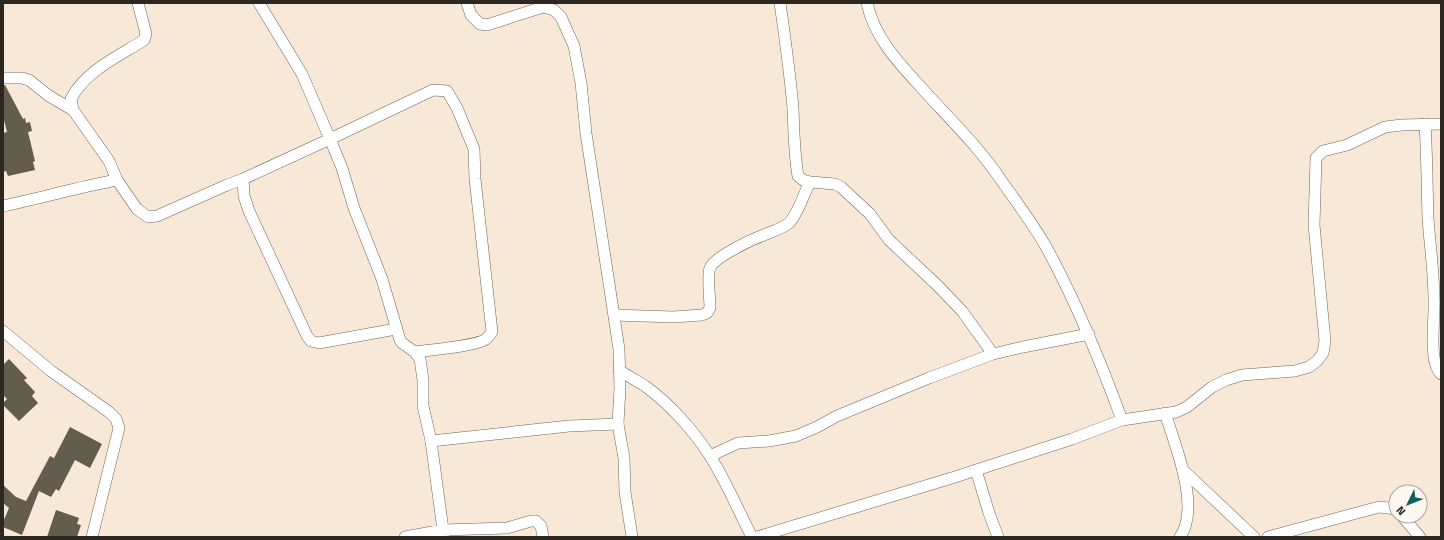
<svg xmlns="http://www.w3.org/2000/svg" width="1444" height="540" viewBox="0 0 1444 540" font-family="'Titillium Web',sans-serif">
  <rect width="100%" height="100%" fill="#f7e8d8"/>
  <g fill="#625d4c">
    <path d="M3,85H5L23,119L25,118L26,123L30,122L32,131L28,132L35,161L33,162L35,170L8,176L6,171L3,172V133L7,132L3,116Z"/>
    <path d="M9,359L27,378L24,380L35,392L32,396L38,403L19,421L3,405V403L7,399L3,395V365Z"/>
    <path d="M70,427L102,444L90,468L75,460L59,491L56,489L51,497L39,491L22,535L3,527V522L9,508L3,503V485L16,497L26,501L50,456L54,458Z"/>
    <path d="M56,510L79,518L77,524L81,525L77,537H47Z"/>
  </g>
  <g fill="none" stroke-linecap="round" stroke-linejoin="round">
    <g stroke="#726557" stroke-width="12">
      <g id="street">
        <path d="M467,3L471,15L480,24L487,25L543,7L554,10L561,17L574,46L581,83L586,133L619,349L620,388L618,424L624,458L625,492L632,537"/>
        <path d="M780,3C785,38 790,73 793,108C794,131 794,153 798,176L803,180L810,182L835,184L841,187L870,214L889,240L937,285L962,311L993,354L1023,347L1089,334"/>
        <path d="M867,3C875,41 903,67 928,95C953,122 980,149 1001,180C1015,200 1033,224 1045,245C1076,301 1100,360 1122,420"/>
        <path d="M3,78H22L29,80L49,96L73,110"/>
        <path d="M1425,124C1427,155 1427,187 1428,218C1430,248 1435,278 1434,309C1434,325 1429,363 1441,374"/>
        <path d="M243,179L244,196L249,211L307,336L311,341L319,343L396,329"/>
        <path d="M117,180L109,161L73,110L71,99C85,71 119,56 144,40L146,34L138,3"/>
        <path d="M3,206C41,198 79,187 117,180L137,209L148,217L157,216L227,185L243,179L330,139L302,74L259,3"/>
        <path d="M614,315L673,317L702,315L707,313L710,308C710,299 707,275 710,268C714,257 753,239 764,235C772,231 782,229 789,223C798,214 804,193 810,182"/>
        <path d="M3,331L51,371L109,412L116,419L119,428L92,537"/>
        <path d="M619,370C628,376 637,381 645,386C669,403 694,431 710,456C726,481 738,510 752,537"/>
        <path d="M1165,413C1175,445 1201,507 1180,537"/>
        <path d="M431,441L569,426L618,424"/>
        <path d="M710,456L738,443L769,441L796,436L817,427L837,416L929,378L993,354"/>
        <path d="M976,470L989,513L998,537"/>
        <path d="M1183,470L1254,537"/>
        <path d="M1402,516L1420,537"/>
        <path d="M444,536L443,530L507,528L531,521H536L541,526L543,537"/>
        <path d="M405,537L443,530L431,441L423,406V380L420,359L415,352L402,343L400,340L382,279L354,208L342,168L330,139L433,90L447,91L457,108L474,149L475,179L492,332C490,334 488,338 486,339C477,346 429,350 415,352"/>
        <path d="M757,537L955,477L1072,439L1122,420L1176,412L1187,407L1212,387L1226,380L1242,375L1295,371L1309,367L1317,361L1323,353L1325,341L1314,225L1316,158L1323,151L1347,145L1385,127L1402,125L1441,124"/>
        <path d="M1268,537L1379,507L1389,508L1396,510"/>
      </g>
    </g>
    <use href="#street" stroke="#fff" stroke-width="11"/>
  </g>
  <rect width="1444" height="540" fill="none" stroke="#2d2721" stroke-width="8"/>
  <g transform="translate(1408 504) rotate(227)"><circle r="19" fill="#fdf7f0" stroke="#aaa49d"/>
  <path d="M0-3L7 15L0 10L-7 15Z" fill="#126262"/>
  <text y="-6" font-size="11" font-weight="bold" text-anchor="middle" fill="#2d2721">N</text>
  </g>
</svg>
